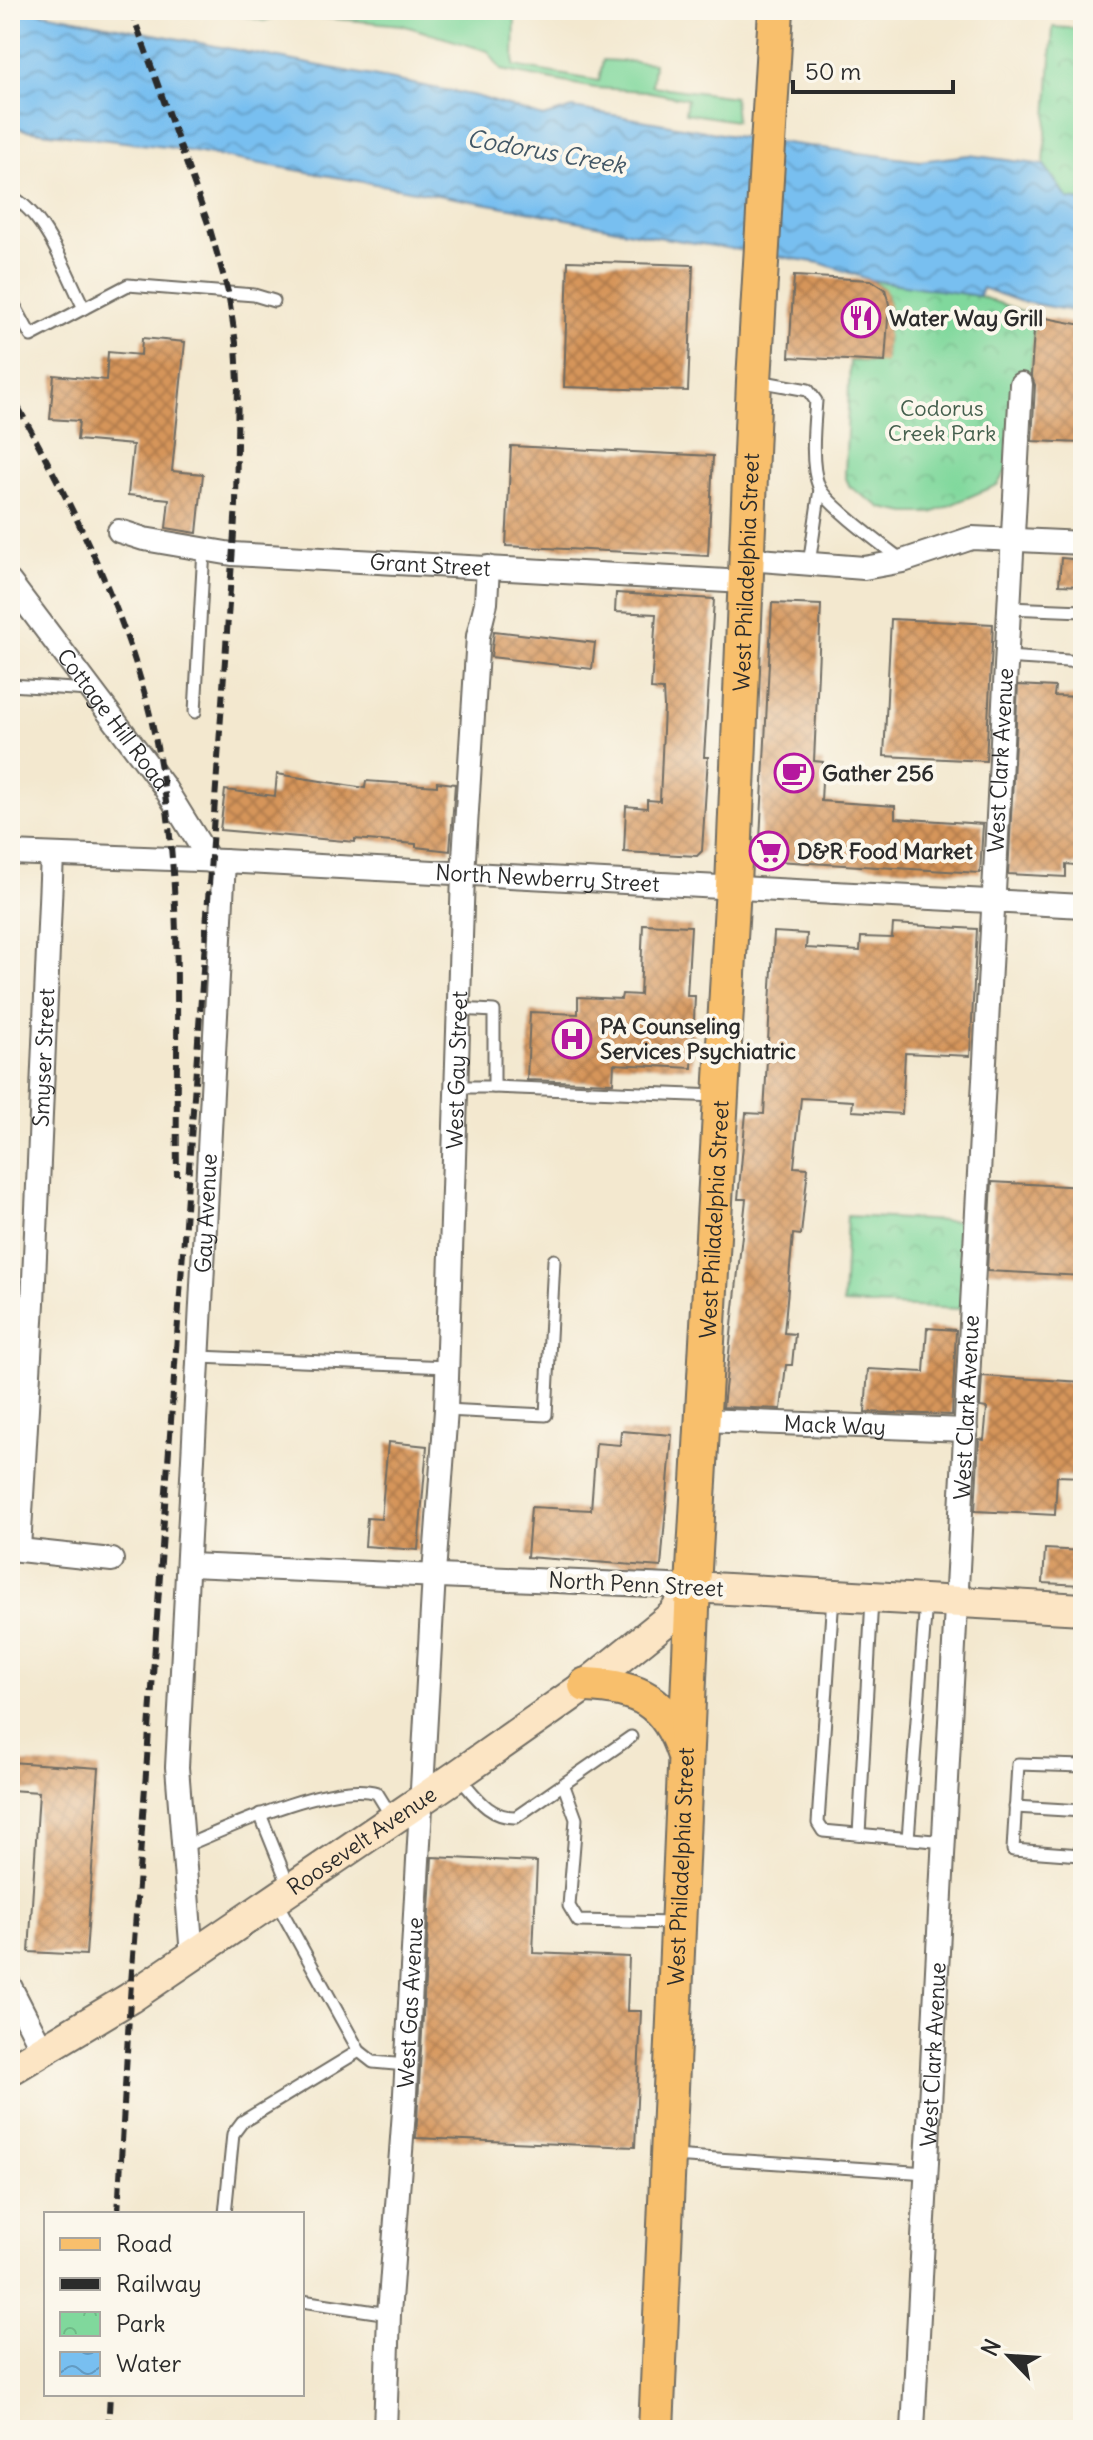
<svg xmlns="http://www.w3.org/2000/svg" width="1093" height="2440" viewBox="0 0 1093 2440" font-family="Delius,sans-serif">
  <defs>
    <pattern id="park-crowns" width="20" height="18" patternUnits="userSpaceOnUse" patternTransform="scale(2)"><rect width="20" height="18" fill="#80d89c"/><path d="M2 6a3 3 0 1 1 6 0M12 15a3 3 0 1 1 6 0" fill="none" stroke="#6fba87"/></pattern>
    <pattern id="water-waves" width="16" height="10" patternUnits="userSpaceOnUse" patternTransform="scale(2)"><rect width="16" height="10" fill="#78bff0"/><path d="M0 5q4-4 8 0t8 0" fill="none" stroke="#639bc3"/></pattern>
    <pattern id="building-cross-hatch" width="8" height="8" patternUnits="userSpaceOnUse" patternTransform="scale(2)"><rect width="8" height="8" fill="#d6955a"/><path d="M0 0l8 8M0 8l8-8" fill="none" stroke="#ae7a4b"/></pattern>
  </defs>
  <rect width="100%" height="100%" fill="#fbf7ec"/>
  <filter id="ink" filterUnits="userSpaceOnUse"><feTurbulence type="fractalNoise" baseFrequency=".0125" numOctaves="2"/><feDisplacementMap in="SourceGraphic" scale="16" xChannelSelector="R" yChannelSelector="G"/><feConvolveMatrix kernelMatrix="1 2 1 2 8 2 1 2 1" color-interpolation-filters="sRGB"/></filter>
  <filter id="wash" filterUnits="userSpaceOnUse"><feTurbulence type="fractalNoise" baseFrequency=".006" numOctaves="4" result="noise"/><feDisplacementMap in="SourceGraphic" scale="32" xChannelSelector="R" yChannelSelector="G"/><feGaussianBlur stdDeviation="1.8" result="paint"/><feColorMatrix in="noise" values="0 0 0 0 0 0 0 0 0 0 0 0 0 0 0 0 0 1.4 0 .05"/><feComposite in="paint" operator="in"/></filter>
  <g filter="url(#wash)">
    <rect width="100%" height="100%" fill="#f3e8cf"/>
    <path fill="#80d89c" stroke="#568264" stroke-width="2" d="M222,10H515L514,66L599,81L603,60L654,63L652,86L734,97L736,121L685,113L687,99L645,91L595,88L501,70L488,51L402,25L283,14L264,21Z"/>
    <g fill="url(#park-crowns)" stroke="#568264" stroke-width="2">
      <path d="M1053,27L1083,29V201L1068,200L1044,165Z"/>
      <path d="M871,280L979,296L1035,316L1026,441L997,485L932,513H907L882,508L850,487L845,476L850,361L885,362L889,303L884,289Z"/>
      <path d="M847,1216L966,1222L962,1309L843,1304Z"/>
    </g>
    <path fill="url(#water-waves)" stroke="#52758e" stroke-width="2" d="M10,10H29L476,96L543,117L573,108L733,136L920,161L969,155L1044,165L1068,199L1083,201V313L1019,301L982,288L979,296L871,280L820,263L651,236L517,209L166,147L25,130L10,125Z"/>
    <g id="blocks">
      <g fill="url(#building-cross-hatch)">
        <path d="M568,261L693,265L688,391L564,387Z"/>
        <path d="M794,276L871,280L885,289L889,304L885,362L789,357Z"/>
        <path d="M1035,316L1083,325V443L1032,441L1035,385L1031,375Z"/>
        <path d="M142,338L185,342L172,471L203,474L197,533L166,528L169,499L128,495L133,445L77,440L79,421L50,419L54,375L106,380L108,352L141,355Z"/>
        <path d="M511,446L713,456L708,556L506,546Z"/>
        <path d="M1061,558L1083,560V586L1059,585Z"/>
        <path d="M616,593L714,599L704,757H708L702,851L697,856L624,852L626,806L647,808V800L660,801L664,707L663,690L651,689L656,614L615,612Z"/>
        <path d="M772,603L821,605L814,761L823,762L821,801L895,806V818L983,824L980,873L759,860Z"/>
        <path d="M891,619L993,624L986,761L884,756Z"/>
        <path d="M494,631L595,643L592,669L491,657Z"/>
        <path d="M1018,685L1055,687L1054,696L1083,697V866L1066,864V877L1008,874Z"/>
        <path d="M277,774L365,788L366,781L437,786V782L455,784L450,851L416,847V844L355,839V842L220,830L225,790L275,796Z"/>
        <path d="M643,924L691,926L687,996H695L692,1068L614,1064L613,1083L527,1080L530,1012L578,1014V997L621,999L622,994L640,995Z"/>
        <path d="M893,924L977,929L970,1056L905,1053L902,1114L852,1111L853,1101L801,1098L794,1167L808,1168L801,1235L793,1234L784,1333L795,1334L792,1365H786L781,1409L723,1407L746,1199H738L746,1113L764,1114L774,932L807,934L806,948L860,951L861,937L892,938Z"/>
        <path d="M992,1182L1083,1187V1276L987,1271Z"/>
        <path d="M927,1328L956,1330L952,1415L865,1412L868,1369L924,1372Z"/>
        <path d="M982,1376L1083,1382V1477L1057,1476L1055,1515L975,1511L979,1439L984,1440L987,1408L980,1407Z"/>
        <path d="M621,1431L672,1435L661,1567L527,1557L531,1507L591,1510L596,1443L620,1445Z"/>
        <path d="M388,1442L427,1446L418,1550L365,1546L367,1518L381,1519Z"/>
        <path d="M1045,1549L1083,1551V1585L1043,1583Z"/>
        <path d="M10,1762L99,1768L86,1955L29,1952L39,1792L10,1790Z"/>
        <path d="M432,1857L537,1862L533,1953L629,1957L627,2011H641L635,2147L416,2138Z"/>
      </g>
    </g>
  </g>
  <g filter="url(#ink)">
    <use href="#blocks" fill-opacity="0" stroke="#716d64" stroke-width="2"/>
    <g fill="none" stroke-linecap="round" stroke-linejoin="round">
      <g stroke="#716d64" stroke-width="15">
        <g id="lane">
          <path d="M10,196C46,213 66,273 84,308"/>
          <path d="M10,297L31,336L128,285L254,295L274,301"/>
          <path d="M758,381L808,390L816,401C814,426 810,465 819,487C827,505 885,547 903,561"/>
          <path d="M809,564L820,489"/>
          <path d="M1008,608L1083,611"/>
          <path d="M1005,657L1083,662"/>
          <path d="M10,685L89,690"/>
          <path d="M195,712L204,549"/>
          <path d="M459,1009L494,1011V1087L717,1096"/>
          <path d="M455,1087H494"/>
          <path d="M10,1302L33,1303"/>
          <path d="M199,1357L448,1367"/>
          <path d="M446,1410L546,1415L554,1260"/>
          <path d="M833,1596L818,1823L823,1831L945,1842"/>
          <path d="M1083,1766L1018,1764L1013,1850L1081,1855L1083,1826"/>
          <path d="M458,1776C475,1795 488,1818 516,1817L631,1737"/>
          <path d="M564,1786L576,1819L569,1906L578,1921L674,1923"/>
          <path d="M1015,1807L1083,1811"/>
          <path d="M260,1814L289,1886"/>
          <path d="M859,1834L872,1599"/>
          <path d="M908,1839L926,1601"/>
          <path d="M183,1847C227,1828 333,1779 377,1793L393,1819"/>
          <path d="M276,1901L359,2051L373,2062L406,2065"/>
          <path d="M673,2156L927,2173"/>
          <path d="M225,2214L233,2134L242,2122L359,2051"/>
          <path d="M302,2301L389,2314"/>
        </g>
      </g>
      <g stroke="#716d64" stroke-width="26">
        <g id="street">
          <path id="s1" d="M119,531L144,539L232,554L745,582"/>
          <path d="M747,559L864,568L903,561L972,538L1083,543"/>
          <path id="s2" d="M10,582L163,785L210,861"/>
          <path id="s3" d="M10,853L224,861L1083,906"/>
          <path id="s4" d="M703,1420L966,1430"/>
          <path d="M10,1549L112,1560"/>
          <path id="s5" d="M19,1549L33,1303L52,855"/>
          <path d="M189,1565L693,1587"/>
          <path id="s6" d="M192,1956L177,1767L224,861"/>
          <path d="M10,1986L43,2051"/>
          <path id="s7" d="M385,2430L389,2314L404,2111L434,1574L446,1410L463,874L478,636L486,603L488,567"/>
          <path id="s8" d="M913,2430C950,1748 982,1066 1021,384"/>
        </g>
      </g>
      <g stroke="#716d64" stroke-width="34">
        <g id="secondary">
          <path id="s9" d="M10,2070L130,1998L458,1775L586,1685L672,1616L693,1587L1083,1609"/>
        </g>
      </g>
      <g stroke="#716d64" stroke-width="38">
        <g id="primary">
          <path d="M586,1685C638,1687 667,1701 684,1753"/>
          <path id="s10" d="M656,2430L693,1587L733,886L754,381L776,10"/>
        </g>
      </g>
      <use href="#lane" stroke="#fff" stroke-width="11"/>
      <use href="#street" stroke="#fff" stroke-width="22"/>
      <use href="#secondary" stroke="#fce5c4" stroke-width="30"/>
      <use href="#primary" stroke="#f8bf6c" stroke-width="34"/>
      <g stroke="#2b2b2b" stroke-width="6" stroke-dasharray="12 6" stroke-linecap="butt">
        <path d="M10,392C71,504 131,616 156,742C185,884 175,1032 177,1176"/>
        <path d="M118,2214L130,1998L236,505L238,383L236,343L228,292L210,229L131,10"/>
        <path d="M108,2430L110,2394"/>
      </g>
    </g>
  </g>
  <defs>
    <g id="restaurant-ring" transform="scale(2)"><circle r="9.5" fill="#fbf7ec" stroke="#b5179e" stroke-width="1.5"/><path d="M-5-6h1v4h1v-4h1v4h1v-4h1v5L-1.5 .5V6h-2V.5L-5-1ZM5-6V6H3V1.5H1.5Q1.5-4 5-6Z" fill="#b5179e"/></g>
    <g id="cafe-ring" transform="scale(2)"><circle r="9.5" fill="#fbf7ec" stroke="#b5179e" stroke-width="1.5"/><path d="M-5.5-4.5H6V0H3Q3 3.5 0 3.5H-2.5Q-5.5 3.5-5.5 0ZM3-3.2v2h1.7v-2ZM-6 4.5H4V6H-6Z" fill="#b5179e"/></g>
    <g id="supermarket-ring" transform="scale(2)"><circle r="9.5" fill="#fbf7ec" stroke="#b5179e" stroke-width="1.5"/><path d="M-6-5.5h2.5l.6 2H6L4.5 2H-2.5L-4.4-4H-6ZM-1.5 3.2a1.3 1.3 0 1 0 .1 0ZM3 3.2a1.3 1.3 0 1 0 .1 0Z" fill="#b5179e"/></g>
    <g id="hospital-ring" transform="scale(2)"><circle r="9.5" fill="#fbf7ec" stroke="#b5179e" stroke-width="1.5"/><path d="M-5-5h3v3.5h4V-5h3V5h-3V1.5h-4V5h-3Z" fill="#b5179e"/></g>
  </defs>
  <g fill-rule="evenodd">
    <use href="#restaurant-ring" x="861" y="318"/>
    <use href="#cafe-ring" x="794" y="773"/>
    <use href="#supermarket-ring" x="769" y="851"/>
    <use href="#hospital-ring" x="572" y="1039"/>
  </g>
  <g text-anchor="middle" stroke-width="8" stroke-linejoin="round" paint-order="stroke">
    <g font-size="22" font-weight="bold" fill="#2b2b2b" stroke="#fbf7ec" text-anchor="start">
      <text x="889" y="326">Water Way Grill</text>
      <text x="822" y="781">Gather 256</text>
      <text x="797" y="859">D&amp;R Food Market</text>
      <text x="600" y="1034">PA Counseling<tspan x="600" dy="25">Services Psychiatric</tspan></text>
    </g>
    <g font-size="22" fill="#445f4d" stroke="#fbf7ec">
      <text x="942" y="416">Codorus<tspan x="942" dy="25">Creek Park</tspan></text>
    </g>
    <g font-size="22" fill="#2b2b2b" stroke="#fbf7ec">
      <text dy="8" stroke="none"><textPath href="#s1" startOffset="314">Grant Street</textPath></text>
      <text dy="8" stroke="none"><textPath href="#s10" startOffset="1860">West Philadelphia Street</textPath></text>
      <text dy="8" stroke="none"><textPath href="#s2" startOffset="172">Cottage Hill Road</textPath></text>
      <text dy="8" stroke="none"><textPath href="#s8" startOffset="1672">West Clark Avenue</textPath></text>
      <text dy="8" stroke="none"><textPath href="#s3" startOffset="538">North Newberry Street</textPath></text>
      <text dy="8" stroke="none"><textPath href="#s5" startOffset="492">Smyser Street</textPath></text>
      <text dy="8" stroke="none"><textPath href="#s7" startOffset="1362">West Gay Street</textPath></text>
      <text dy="8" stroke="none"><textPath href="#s6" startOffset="744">Gay Avenue</textPath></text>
      <text dy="8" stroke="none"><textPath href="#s10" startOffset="1212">West Philadelphia Street</textPath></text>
      <text dy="8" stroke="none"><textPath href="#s8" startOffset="1024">West Clark Avenue</textPath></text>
      <text dy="8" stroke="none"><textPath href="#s4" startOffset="132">Mack Way</textPath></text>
      <text transform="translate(636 1584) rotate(3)" y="8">North Penn Street</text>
      <text dy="8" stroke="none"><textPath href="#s9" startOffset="420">Roosevelt Avenue</textPath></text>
      <text dy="8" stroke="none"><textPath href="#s10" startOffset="564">West Philadelphia Street</textPath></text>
      <text dy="8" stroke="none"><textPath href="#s7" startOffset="428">West Gas Avenue</textPath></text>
      <text dy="8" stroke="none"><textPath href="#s8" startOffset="376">West Clark Avenue</textPath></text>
    </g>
    <g font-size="24" font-style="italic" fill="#425766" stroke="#fbf7ec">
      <text transform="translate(546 152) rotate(10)" y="8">Codorus Creek</text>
    </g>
  </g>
  <rect width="1093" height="2440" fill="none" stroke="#fbf7ec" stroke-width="40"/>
  <rect x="44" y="2212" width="260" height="184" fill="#fbf7ec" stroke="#a8a59f" stroke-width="2"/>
  <rect x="60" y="2238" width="40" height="12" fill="#f8bf6c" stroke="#a8a59f" stroke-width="2"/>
  <text x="116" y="2252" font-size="24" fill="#2b2b2b">Road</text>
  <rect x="60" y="2278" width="40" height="12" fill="#2b2b2b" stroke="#a8a59f" stroke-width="2"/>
  <text x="116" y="2292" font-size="24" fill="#2b2b2b">Railway</text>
  <rect x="60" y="2312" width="40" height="24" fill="url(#park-crowns)" stroke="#a8a59f" stroke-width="2"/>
  <text x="116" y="2332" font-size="24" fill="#2b2b2b">Park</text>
  <rect x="60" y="2352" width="40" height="24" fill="url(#water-waves)" stroke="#a8a59f" stroke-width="2"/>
  <text x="116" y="2372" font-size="24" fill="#2b2b2b">Water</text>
  <g transform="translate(1009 2356) rotate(295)" stroke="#fbf7ec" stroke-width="6" paint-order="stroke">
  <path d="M0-6L14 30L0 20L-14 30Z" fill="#2b2b2b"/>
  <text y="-12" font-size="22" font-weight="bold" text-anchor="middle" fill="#2b2b2b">N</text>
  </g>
  <path d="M793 80v12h160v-12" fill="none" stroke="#2b2b2b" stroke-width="4"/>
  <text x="805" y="80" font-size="24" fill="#2b2b2b" stroke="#fbf7ec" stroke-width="6" paint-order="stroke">50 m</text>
</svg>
